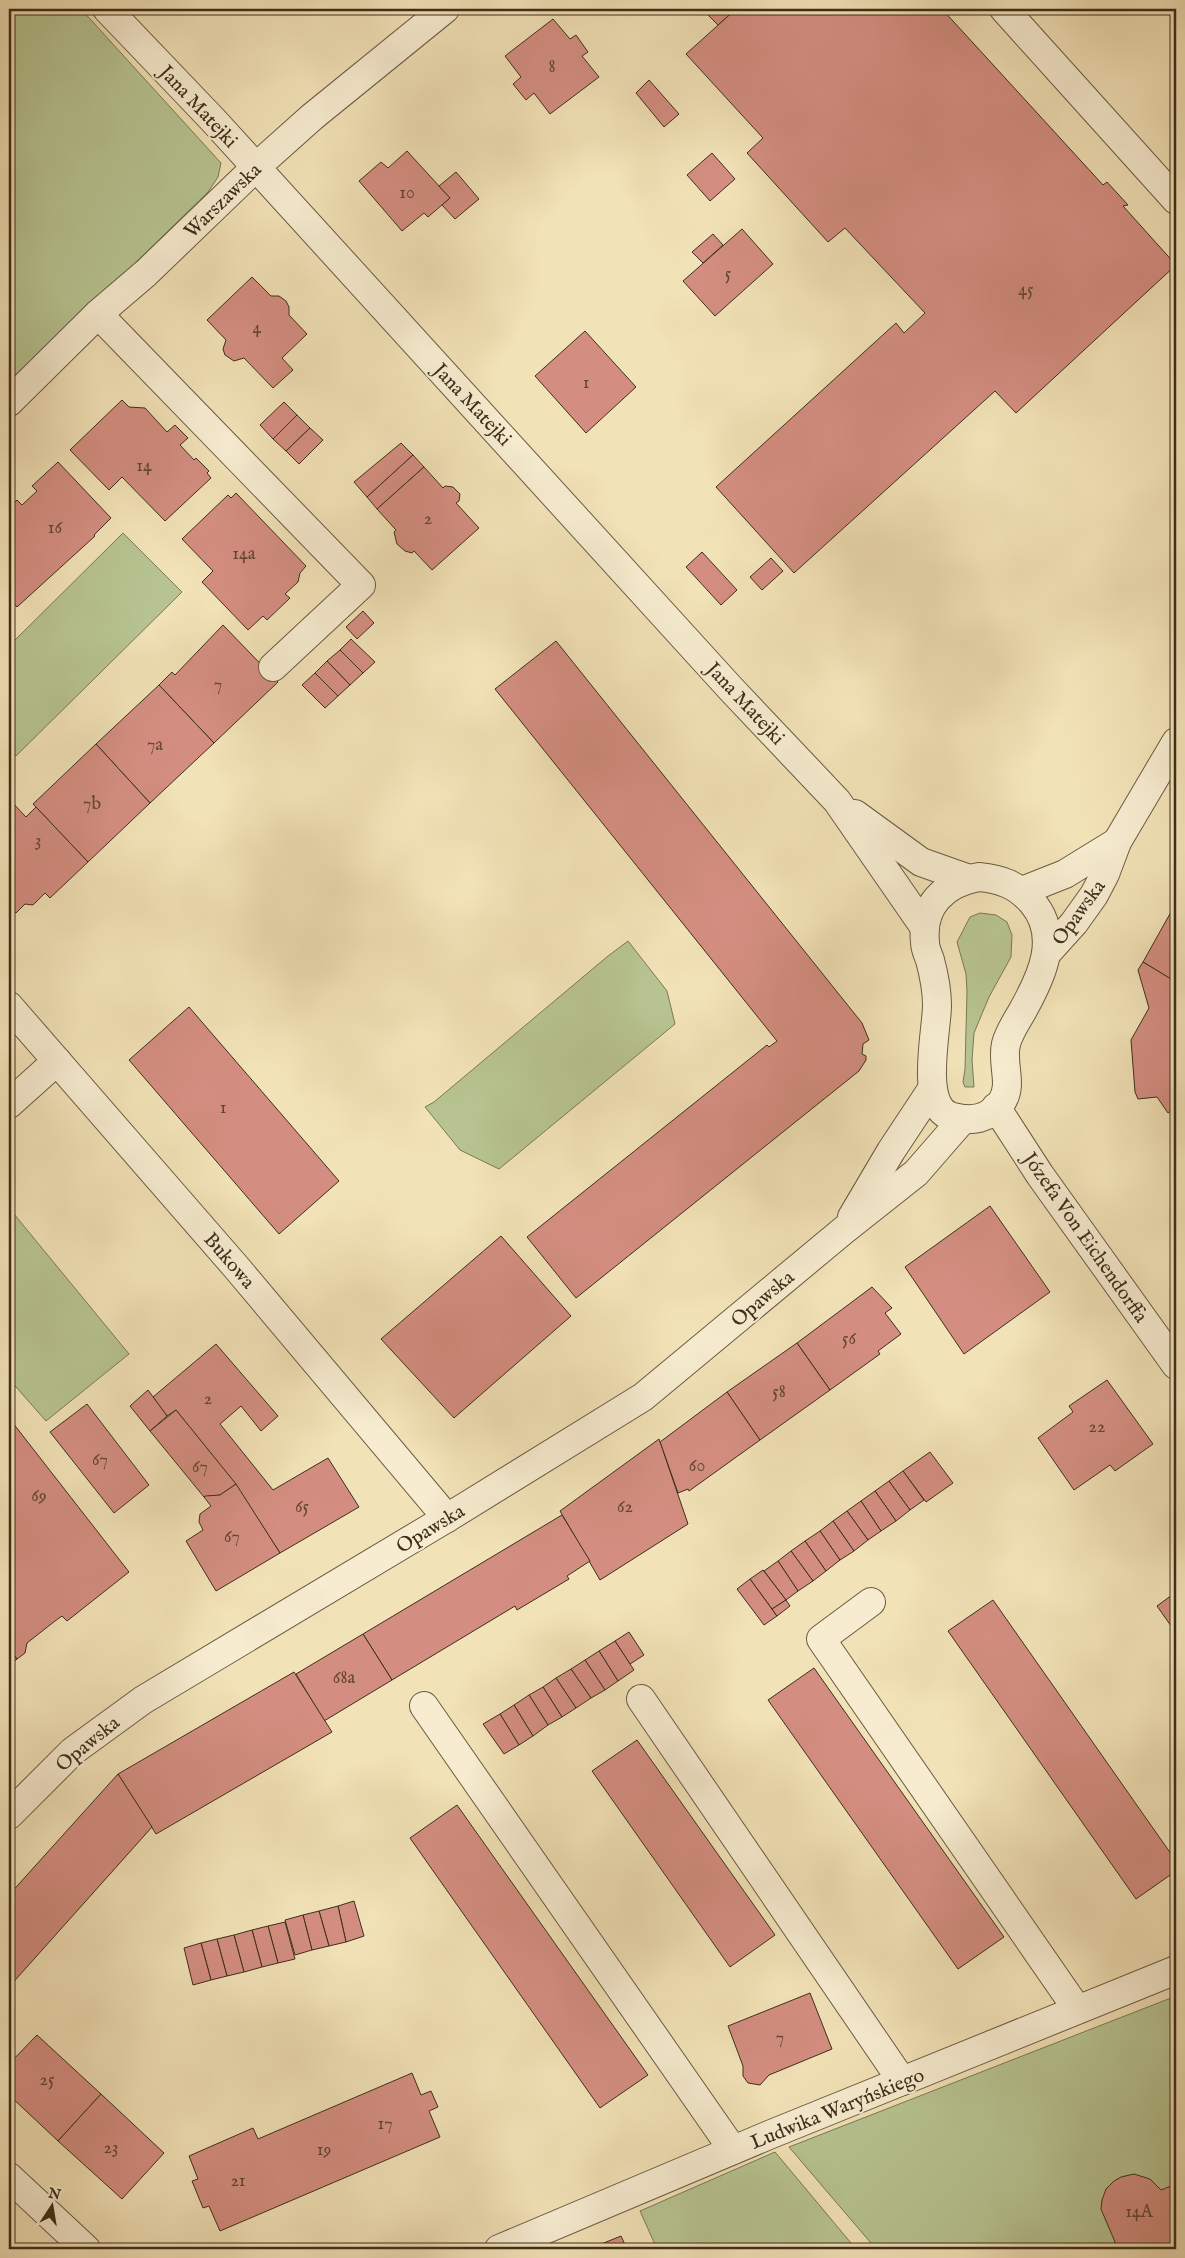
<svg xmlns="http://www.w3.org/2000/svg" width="1185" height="2258" viewBox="0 0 1185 2258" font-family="'IM FELL English',serif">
  <rect width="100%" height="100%" fill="#f2e2b7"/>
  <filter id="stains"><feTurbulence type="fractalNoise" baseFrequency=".004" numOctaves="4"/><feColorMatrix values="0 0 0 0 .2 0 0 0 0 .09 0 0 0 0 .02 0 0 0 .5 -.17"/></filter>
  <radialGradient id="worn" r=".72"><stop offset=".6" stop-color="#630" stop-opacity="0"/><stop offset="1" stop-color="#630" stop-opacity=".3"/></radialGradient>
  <g fill="#b7c491" stroke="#7a7956">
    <path d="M9,9H81L221,163L218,177L208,192L9,386Z"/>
    <path d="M123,533L182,592L16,756L9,749V646Z"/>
    <path d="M980,913L996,915L1007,922L1012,935L1011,957L989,997L974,1033L972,1060L974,1087H965L963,1082L965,1069L967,991L966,974L957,942L970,917Z"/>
    <path d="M628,941L667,991L675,1024L499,1169L460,1150L425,1107L434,1102L608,956Z"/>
    <path d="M9,1208L129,1354L46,1421L9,1379Z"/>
    <path d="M1176,1996V2249H876L789,2147Z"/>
    <path d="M775,2152L856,2249H657L640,2211Z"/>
  </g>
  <g fill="#d48e81" stroke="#3d2e1b">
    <path d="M709,9H736L718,25L705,12Z"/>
    <path d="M736,9H942L1103,185L1107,182L1128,205L1123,206L1176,265L1016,413L995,391L794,573L716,487L896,323L904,333L925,313L845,228L828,242L747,153L763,138L686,54Z"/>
    <path d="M553,19L570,39L576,35L588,52L582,56L599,77L550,114L534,93L526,100L513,84L521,77L505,56Z"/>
    <path d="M649,80L679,114L664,127L636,93Z"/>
    <path d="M407,151L450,198L428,217L424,213L402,231L359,181L381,162L388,168Z"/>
    <path d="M712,153L735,179L710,201L687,175Z"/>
    <path d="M456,172L479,199L455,219L442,205L450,198L439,186Z"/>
    <path d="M742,229L773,264L715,316L683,281Z"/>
    <path d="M713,234L723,245L703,263L692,252Z"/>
    <path d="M252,277L271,296H279L286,301L289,307V315L307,334L282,358L293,370L273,388L244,358L234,361L225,355L223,349L226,340L207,320Z"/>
    <path d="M585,331L636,387L586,433L535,376Z"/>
    <path d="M122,400L129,407L145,408L167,432L175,425L188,438L180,445L194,460L196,458L209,471L207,473L211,478L165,521L122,477L109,490L70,450Z"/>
    <path d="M284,402L297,415L273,439L260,425Z"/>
    <path d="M297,415L310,428L286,451L273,439Z"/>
    <path d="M310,428L323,440L299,464L286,451Z"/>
    <path d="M401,443L413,455L367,497L354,482Z"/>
    <path d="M413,455L424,467L377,509L367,497Z"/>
    <path d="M58,462L111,518L94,535L95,536L17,607L9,598V508L17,500L22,505L37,491L32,486Z"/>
    <path d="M424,467L443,488L445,486L453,487L460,494L459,501L456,503L479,528L432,570L414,551L412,553L405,551L397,544L394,532L396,530L377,509Z"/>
    <path d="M236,493L306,566L300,573L298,582L285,594L290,598L267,620L263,616L248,630L202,582L213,571L182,539L228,495L231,498Z"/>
    <path d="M702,552L737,590L721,605L686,567Z"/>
    <path d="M771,558L783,571L762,590L750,577Z"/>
    <path d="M363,611L374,623L357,639L346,627Z"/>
    <path d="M223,625L278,682L214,743L159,685L172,672L175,675Z"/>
    <path d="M351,639L375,662L363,673L340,650Z"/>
    <path d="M556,641L862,1023L869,1040L863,1044L862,1054L866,1056V1060L859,1071L576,1298L527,1237L767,1045L769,1047L777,1041L495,689Z"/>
    <path d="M340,650L363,673L350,685L327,661Z"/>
    <path d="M327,661L350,685L338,696L315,673Z"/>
    <path d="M315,673L338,696L325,708L302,685Z"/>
    <path d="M159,685L214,743L150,803L96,744Z"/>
    <path d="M96,744L150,803L88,862L33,804Z"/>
    <path d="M9,799L26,817L36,807L88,862L50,898L45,893L33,905L25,904L16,913L9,905Z"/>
    <path d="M1176,903V982L1143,962Z"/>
    <path d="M1143,962L1176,982V1116L1172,1110L1168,1113L1157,1097L1138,1099L1135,1092L1131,1040L1149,1008L1138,970Z"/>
    <path d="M189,1007L339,1181L279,1234L129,1060Z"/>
    <path d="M990,1206L1050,1292L964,1354L905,1267Z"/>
    <path d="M501,1236L571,1316L454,1418L381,1339Z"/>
    <path d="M872,1287L892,1308L885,1313L901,1334L878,1351L880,1354L830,1390L797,1343Z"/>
    <path d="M797,1343L830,1390L760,1440L727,1392Z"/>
    <path d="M216,1344L278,1416L261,1431L241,1406L220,1424L273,1490L328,1458L359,1507L280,1553L233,1481L176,1410L167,1416L153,1397Z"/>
    <path d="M1107,1380L1153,1444L1115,1471L1110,1465L1074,1490L1038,1438L1073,1412L1069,1406Z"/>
    <path d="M148,1390L167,1416L150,1431L130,1406Z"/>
    <path d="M727,1392L760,1440L689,1491L688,1489L678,1493L660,1442Z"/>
    <path d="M87,1404L149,1485L114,1513L50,1432Z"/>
    <path d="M176,1410L236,1484L220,1495L204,1497L150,1431Z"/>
    <path d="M9,1418L129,1572L67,1621L62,1616L55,1621L27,1643L25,1653L17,1659L9,1649Z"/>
    <path d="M659,1439L688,1524L600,1580L560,1511Z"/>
    <path d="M930,1452L953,1483L926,1502L903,1471Z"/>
    <path d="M903,1471L924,1500L910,1510L889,1481Z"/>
    <path d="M889,1481L910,1510L896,1521L875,1491Z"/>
    <path d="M236,1484L280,1553L216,1591L186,1541L203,1530L199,1522L200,1514L211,1506L204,1497L205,1496L220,1495Z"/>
    <path d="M875,1491L896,1521L881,1531L861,1501Z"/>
    <path d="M861,1501L881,1531L868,1540L847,1511Z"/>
    <path d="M847,1511L868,1540L854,1551L833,1521Z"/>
    <path d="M562,1515L590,1561L567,1576L569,1579L517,1610L515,1606L392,1680L363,1634Z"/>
    <path d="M833,1521L854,1551L840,1560L820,1531Z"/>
    <path d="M820,1531L840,1560L826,1571L805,1541Z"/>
    <path d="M805,1541L826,1571L813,1581L791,1551Z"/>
    <path d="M791,1551L813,1581L798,1591L778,1561Z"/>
    <path d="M778,1561L798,1591L786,1600L764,1571Z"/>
    <path d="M763,1570L786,1600L772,1609L750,1579Z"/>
    <path d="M750,1579L777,1616L764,1625L737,1589Z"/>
    <path d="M1176,1592V1633L1157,1606Z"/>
    <path d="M786,1600L790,1606L777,1616L772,1609Z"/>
    <path d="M993,1600L1176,1861V1871L1136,1899L948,1631Z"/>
    <path d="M629,1632L644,1655L630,1664L615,1641Z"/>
    <path d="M363,1634L392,1680L324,1721L296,1674Z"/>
    <path d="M615,1641L634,1670L618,1681L599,1651Z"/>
    <path d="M9,1649L17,1659L9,1666Z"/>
    <path d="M599,1651L618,1681L605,1690L585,1660Z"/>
    <path d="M585,1660L605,1690L591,1698L571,1669Z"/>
    <path d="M814,1668L1004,1937L958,1969L768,1700Z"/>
    <path d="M571,1669L591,1698L576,1708L556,1678Z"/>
    <path d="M294,1672L332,1732L156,1834L118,1774Z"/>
    <path d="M556,1678L576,1708L562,1717L543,1687Z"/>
    <path d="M543,1687L562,1717L548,1725L529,1695Z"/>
    <path d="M529,1695L548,1725L533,1736L514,1705Z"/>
    <path d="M514,1705L533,1736L519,1745L500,1714Z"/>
    <path d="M500,1714L519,1745L504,1754L483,1724Z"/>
    <path d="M637,1740L775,1935L730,1967L592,1771Z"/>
    <path d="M118,1774L152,1827L9,1987V1895Z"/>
    <path d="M457,1805L648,2075L600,2108L410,1838Z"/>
    <path d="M354,1901L364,1936L346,1942L338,1906Z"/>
    <path d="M338,1906L346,1942L329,1946L319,1911Z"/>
    <path d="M319,1911L329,1946L312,1950L303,1915Z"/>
    <path d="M303,1915L312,1950L295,1955L285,1920Z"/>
    <path d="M285,1922L295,1959L278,1963L268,1926Z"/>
    <path d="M268,1926L278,1963L262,1967L252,1930Z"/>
    <path d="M252,1930L262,1967L244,1972L234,1935Z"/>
    <path d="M234,1935L244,1972L227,1976L217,1939Z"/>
    <path d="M217,1939L227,1976L211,1980L201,1943Z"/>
    <path d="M201,1943L211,1980L193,1985L184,1948Z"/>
    <path d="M810,1993L832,2049L769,2075L760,2085L748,2083L743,2076V2066L728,2026Z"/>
    <path d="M37,2035L101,2094L58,2141L9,2095V2064Z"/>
    <path d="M412,2073L421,2095L431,2091L438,2107L429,2111L440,2137L220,2231L209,2206L203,2208L192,2181L198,2179L189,2156L253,2128L258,2139Z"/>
    <path d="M101,2094L164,2153L122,2199L58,2141Z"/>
    <path d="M1134,2174L1150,2179L1161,2190L1176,2184V2249H1118L1101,2209L1102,2200L1106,2189L1114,2181L1121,2177Z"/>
    <path d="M621,2236L627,2249H589Z"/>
  </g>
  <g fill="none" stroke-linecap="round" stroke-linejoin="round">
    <g stroke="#6a5b42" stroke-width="30">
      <g id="minor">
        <path d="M107,9L214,121L731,689L837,801L925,928"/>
        <path d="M1004,9L1176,200"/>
        <path d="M98,314L361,585L273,667"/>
        <path d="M9,402L98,314L146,273L256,167L312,117L445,9"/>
        <path d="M855,814L921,862L969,879"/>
        <path d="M979,877C1001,879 1017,885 1032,902C1061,936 1042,976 1023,1010C1017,1021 1009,1032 1006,1044C1001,1064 1014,1085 1001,1103C989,1119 971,1122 953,1117C918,1109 937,1032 937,1005C937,990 934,975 930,960C928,954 925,949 925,942C921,905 945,883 979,877Z"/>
        <path d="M1022,891L1065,874L1117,842"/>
        <path d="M1047,953L1074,923L1094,895L1105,874L1117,842L1176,742"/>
        <path d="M9,1006L236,1267L447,1518"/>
        <path d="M9,1104L57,1061"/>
        <path d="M996,1107L1040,1175L1176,1365"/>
        <path d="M852,1217L891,1151L932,1089"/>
        <path d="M871,1602L821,1639L1077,2009"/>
        <path d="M641,1699L902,2081"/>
        <path d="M424,1706L733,2150"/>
        <path d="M9,1815L73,1751L143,1700L447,1518L643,1397L844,1230L916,1173L963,1119"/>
        <path d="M9,2177L86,2249"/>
        <path d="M499,2249L769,2135L1176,1970"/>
      </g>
    </g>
    <use href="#minor" stroke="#f7ecd0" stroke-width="28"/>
  </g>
  <g text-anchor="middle" stroke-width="4" stroke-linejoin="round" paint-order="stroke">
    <g font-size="18" fill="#634634">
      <text x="552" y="72">8</text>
      <text x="407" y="198">10</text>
      <text x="728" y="279">5</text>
      <text x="1026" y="295">45</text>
      <text x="257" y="333">4</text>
      <text x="586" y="388">1</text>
      <text x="144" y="471">14</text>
      <text x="428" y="524">2</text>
      <text x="55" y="533">16</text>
      <text x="244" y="559">14a</text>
      <text x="218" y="690">7</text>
      <text x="155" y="750">7a</text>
      <text x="92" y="809">7b</text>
      <text x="38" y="846">3</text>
      <text x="223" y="1113">1</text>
      <text x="849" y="1344">56</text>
      <text x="779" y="1397">58</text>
      <text x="208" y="1404">2</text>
      <text x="1097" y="1432">22</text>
      <text x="100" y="1465">67</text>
      <text x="697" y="1471">60</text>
      <text x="200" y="1472">67</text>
      <text x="39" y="1501">69</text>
      <text x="302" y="1512">65</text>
      <text x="625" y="1512">62</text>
      <text x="232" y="1542">67</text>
      <text x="344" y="1683">68a</text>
      <text x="780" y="2043">7</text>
      <text x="47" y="2085">25</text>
      <text x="385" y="2129">17</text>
      <text x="111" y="2153">23</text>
      <text x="324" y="2155">19</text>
      <text x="238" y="2186">21</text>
      <text x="1139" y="2217">14A</text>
    </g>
    <g font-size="20" fill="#3d2e1b" stroke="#f7ecd0">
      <text transform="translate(199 106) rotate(47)" y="7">Jana Matejki</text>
      <text transform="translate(222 200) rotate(-44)" y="7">Warszawska</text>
      <text transform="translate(473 404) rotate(47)" y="7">Jana Matejki</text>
      <text transform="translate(746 703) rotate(47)" y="7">Jana Matejki</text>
      <text transform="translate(1078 912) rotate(-54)" y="7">Opawska</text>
      <text transform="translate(1086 1237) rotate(55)" y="7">Józefa Von Eichendorffa</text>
      <text transform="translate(230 1260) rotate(49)" y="7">Bukowa</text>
      <text transform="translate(762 1298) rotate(-40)" y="7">Opawska</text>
      <text transform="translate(430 1528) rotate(-31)" y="7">Opawska</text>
      <text transform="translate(87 1743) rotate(-39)" y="7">Opawska</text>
      <text transform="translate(837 2108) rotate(-22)" y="7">Ludwika Waryńskiego</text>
    </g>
  </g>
  <rect width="1185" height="2258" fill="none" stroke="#f2e2b7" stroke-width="30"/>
  <rect x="10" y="10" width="1165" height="2238" fill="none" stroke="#3d2e1b" stroke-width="2.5"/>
  <rect x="15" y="15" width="1155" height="2228" fill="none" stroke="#3d2e1b"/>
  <g transform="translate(52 2206) rotate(12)" stroke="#f7ecd0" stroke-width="4" paint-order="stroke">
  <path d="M0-4L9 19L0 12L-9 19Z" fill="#3d2e1b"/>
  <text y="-8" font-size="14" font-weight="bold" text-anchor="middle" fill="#3d2e1b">N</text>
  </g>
  <rect width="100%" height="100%" filter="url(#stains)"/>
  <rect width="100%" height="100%" fill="url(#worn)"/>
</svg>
